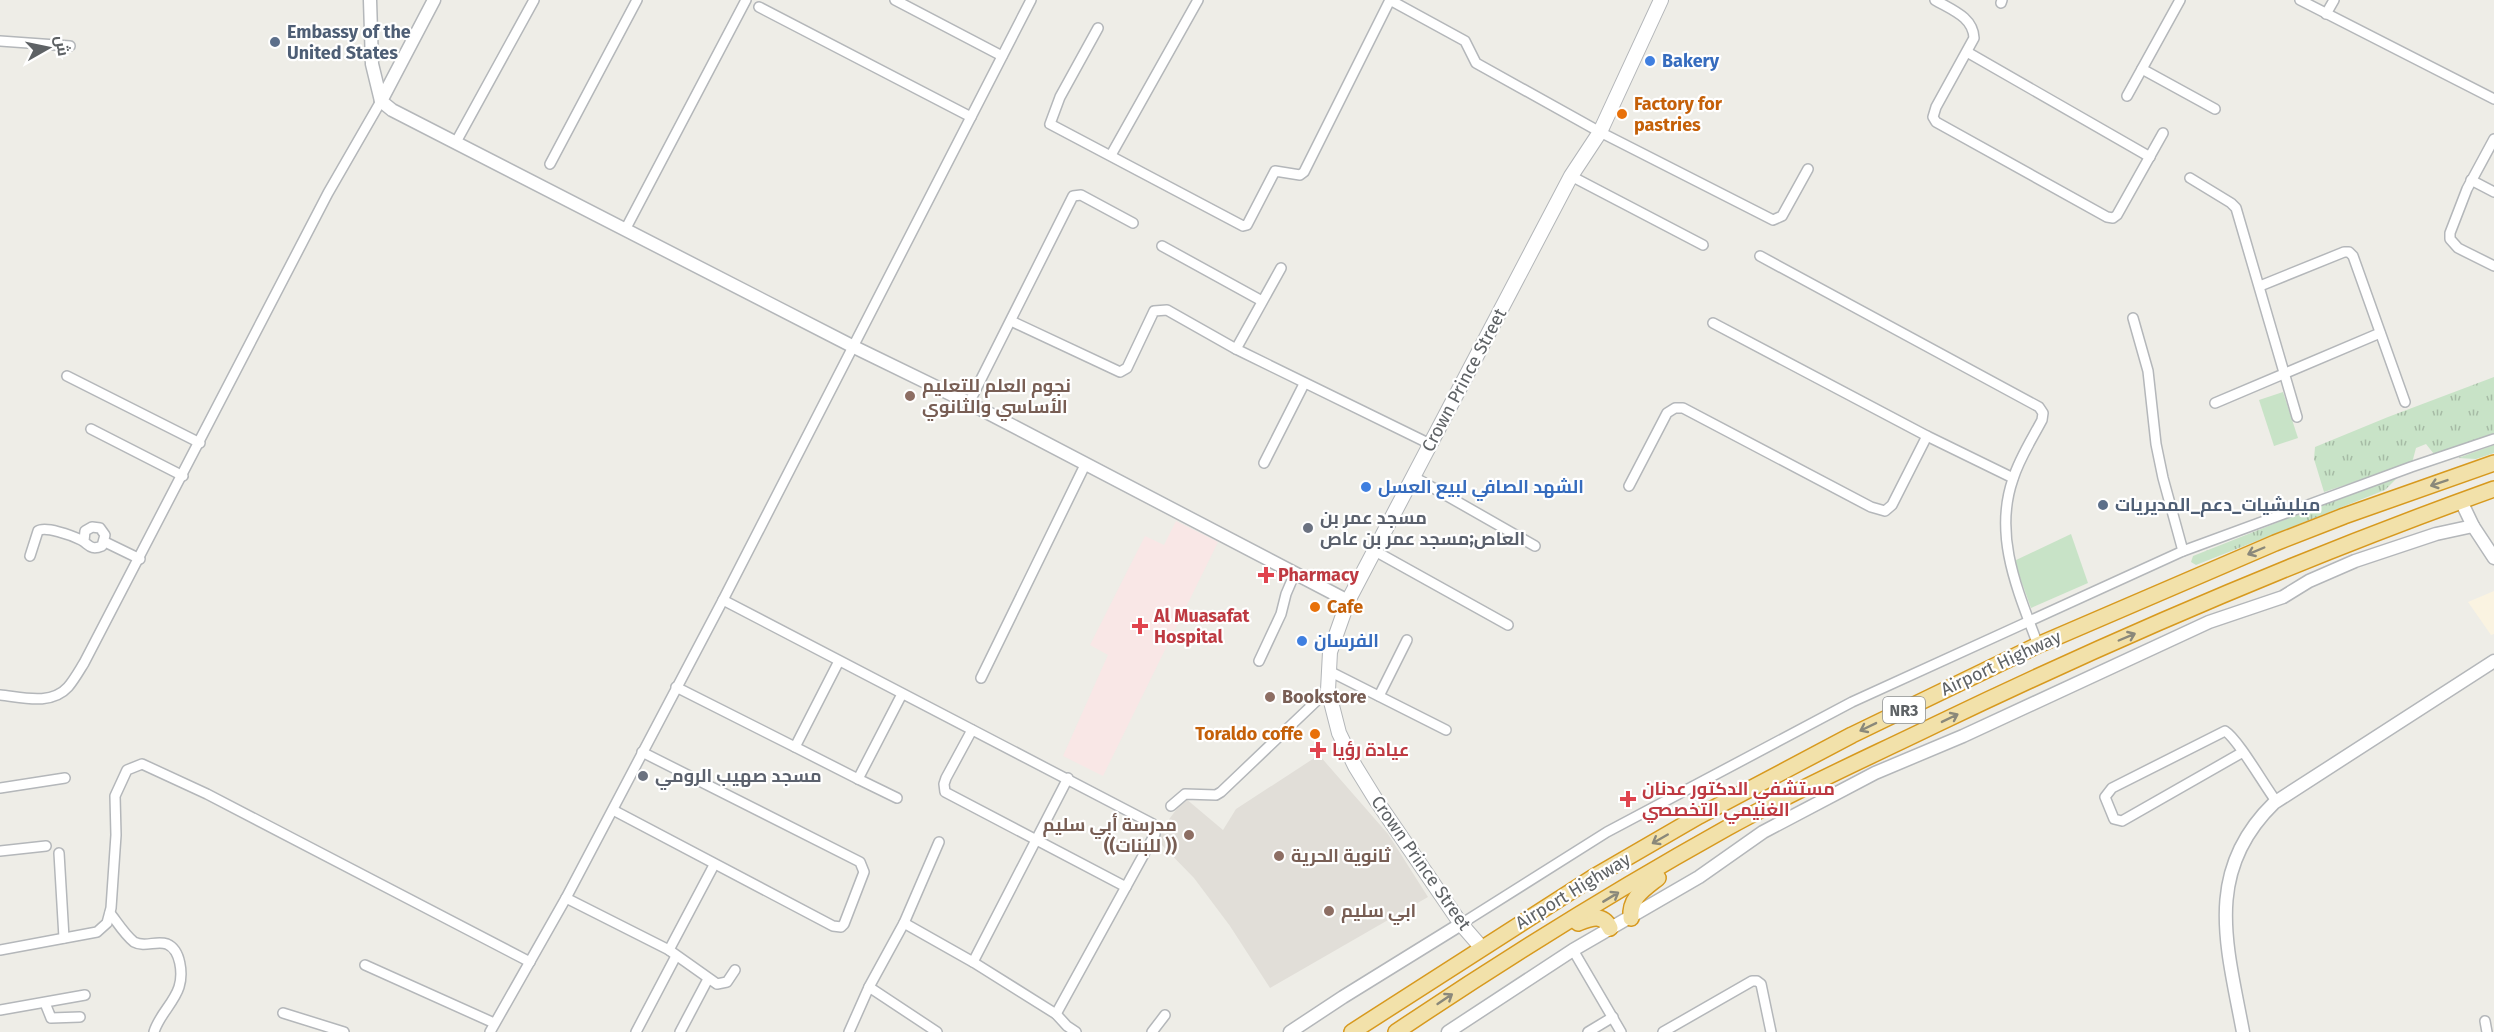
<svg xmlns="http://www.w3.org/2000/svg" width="2494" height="1032" viewBox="0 0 2494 1032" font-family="'Fira Sans',Cairo,sans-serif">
  <defs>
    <pattern id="grass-tufts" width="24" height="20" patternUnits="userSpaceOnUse" patternTransform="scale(1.5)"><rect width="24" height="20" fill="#c8e3c7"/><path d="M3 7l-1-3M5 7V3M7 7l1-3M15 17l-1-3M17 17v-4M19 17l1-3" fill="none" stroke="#a6bba5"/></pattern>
  </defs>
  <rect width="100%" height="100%" fill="#eeede7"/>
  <path fill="#faf3e1" d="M2494,591V634L2491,635L2468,602Z"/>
  <path fill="#e1ded8" d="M1319,755L1388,834L1428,897L1270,988L1230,926L1194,878L1155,838L1185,798L1223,830L1236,809Z"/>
  <path fill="#f9e7e6" d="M1176,521L1218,542L1103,776L1063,756L1108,655L1090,645L1145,536L1164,545Z"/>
  <g fill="url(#grass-tufts)">
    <path d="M2494,377V435L2439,454H2434L2426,444L2416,448L2412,463L2324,492L2314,459L2315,447L2388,417Z"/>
    <path d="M2494,445V453L2476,459L2458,458Z"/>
    <path d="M2398,477L2385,490L2196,565L2191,562L2193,556L2319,506Z"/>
  </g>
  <g fill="#c8e3c7">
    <path d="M2283,392L2298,438L2274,446L2259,400Z"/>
    <path d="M2071,534L2088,583L2031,608L2014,561Z"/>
  </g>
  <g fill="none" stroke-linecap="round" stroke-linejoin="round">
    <g stroke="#b4b7ba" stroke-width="12">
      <g id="minor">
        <path d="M895,0L1002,56"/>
        <path d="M1390,0L1465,41L1476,63L1600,132L1773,220L1782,216L1808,169"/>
        <path d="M1935,0C1952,10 1973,17 1974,38L1936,107L1933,117L1936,122L2107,217L2113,218L2117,215L2163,133"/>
        <path d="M2300,0L2494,99"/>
        <path d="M2001,3L2002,0"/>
        <path d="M759,7L971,117"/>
        <path d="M2326,14L2334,0"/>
        <path d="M1098,28L1060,97L1050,124L1243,226L1247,225L1275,171L1300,175L1304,172L1390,0"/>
        <path d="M0,41L70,46"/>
        <path d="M1967,52L2150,157"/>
        <path d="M2142,69L2215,109"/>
        <path d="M2127,96L2180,0"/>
        <path d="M2494,139L2467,189L2450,233V239L2458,248L2494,266"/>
        <path d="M456,142L534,0"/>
        <path d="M1111,155L1198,0"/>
        <path d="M550,164L637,0"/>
        <path d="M1571,176L1703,245"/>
        <path d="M2190,178L2231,203L2236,208L2297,417"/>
        <path d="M2471,180L2494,192"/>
        <path d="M625,230L746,0"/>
        <path d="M1162,246L1262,301"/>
        <path d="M1760,256L2039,407L2043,413L2042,420C2032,439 2019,459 2013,479C1993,536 2018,591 2038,645"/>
        <path d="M2260,286L2344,252H2349L2353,256L2405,402"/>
        <path d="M2133,318L2148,371L2156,444L2163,478L2183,551"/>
        <path d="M1011,321L1120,372L1127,368L1154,311L1167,310L1236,349L1430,444"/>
        <path d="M1713,323L1927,436L2013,478"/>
        <path d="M1236,349L1281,268"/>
        <path d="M67,376L200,443"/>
        <path d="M969,403L1073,196L1081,195L1133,223"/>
        <path d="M2215,403L2380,333"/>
        <path d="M91,429L183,476"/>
        <path d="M1264,463L1304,384"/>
        <path d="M1414,477L1535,546"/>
        <path d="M1629,486L1667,413L1675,408H1683L1871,507L1885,511L1892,505L1927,436"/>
        <path d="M105,542L140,559"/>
        <path d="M1375,551L1508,625"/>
        <path d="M30,556L38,531C45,526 71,535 81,540C89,544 90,551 102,546L105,535L100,528L92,527L85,531L84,541"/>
        <path d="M723,600L1153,824L1155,834L1056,1014"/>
        <path d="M1259,661L1281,614L1286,594L1295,573"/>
        <path d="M1329,671L1446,730"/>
        <path d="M981,678L1085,465"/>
        <path d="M676,687L795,747L839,661"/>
        <path d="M0,695C21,697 51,706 68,687C74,680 79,671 84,663L328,193L381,101"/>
        <path d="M1379,696L1407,640"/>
        <path d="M972,730L946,778L944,784L945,792L1126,887"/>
        <path d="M795,747L858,779L902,694"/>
        <path d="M2243,752L2122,821L2114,819L2105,797L2112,788L2225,731C2238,739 2264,785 2276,801"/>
        <path d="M858,779L897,798"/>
        <path d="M0,788L65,778"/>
        <path d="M1171,806L1185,794L1216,795L1221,792L1328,690"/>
        <path d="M613,810L833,926L841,927L844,924L864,872L860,862L642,752"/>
        <path d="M0,851L46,846"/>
        <path d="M59,853L64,938"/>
        <path d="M566,898L669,950L717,984L727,982L735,970"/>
        <path d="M110,913C117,922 125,935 134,942C145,948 156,940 167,944C181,950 183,974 179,987C174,1003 159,1015 154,1032"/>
        <path d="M904,923L973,962L1056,1014L1067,1026L1076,1032"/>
        <path d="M1461,924L1607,832L1852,702L2183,551L2411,467L2494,439"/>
        <path d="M0,950L97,932L107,923L111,908L116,835L115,796L127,770L142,764L207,794L530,962"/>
        <path d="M669,950L714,865"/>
        <path d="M1573,950L1621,1032"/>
        <path d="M973,962L1068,778"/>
        <path d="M365,965L494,1023"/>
        <path d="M869,987L937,1032"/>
        <path d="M45,1003L51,1018L80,1017"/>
        <path d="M0,1010L85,995"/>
        <path d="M283,1013L344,1032"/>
        <path d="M2485,1021L2487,1032"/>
        <path d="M490,1032L566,898L723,600L1031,0"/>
        <path d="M636,1032L676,956"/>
        <path d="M680,1032L708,979"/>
        <path d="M849,1032L869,987L904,923L939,842"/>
        <path d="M1152,1032L1165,1015"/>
        <path d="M1588,1032L1613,1017"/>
        <path d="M1663,1032L1752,981H1757L1761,984L1771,1032"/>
      </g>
    </g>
    <g stroke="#b4b7ba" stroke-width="15">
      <g id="tertiary">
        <path d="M370,0L372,64L381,101"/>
        <path d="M434,0L381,101L392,110L854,347L969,403L1348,601"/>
        <path d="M2461,501L2473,526L2494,558"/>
        <path d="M1290,1032L1343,997L1461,924"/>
        <path d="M1448,1032L1573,950L1699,877L1763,832L1875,773L1963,736L2209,622L2283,597L2309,581L2355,561L2436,534L2473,526"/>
        <path d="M2243,1032C2227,946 2203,872 2274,803L2494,661"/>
      </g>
    </g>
    <g stroke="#b3b6b9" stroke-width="16">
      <path id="secondary" d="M1481,947L1461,924L1376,800L1355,766L1339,733L1328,690L1330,652L1348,601L1571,176L1600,132L1661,0"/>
    </g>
    <g stroke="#d7991e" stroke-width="18">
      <g id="trunk">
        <path d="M1631,918C1629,898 1644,889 1658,878"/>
        <path d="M1578,923C1591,918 1603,913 1610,928"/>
        <path d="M1352,1032L1592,878L1699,816L1852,735L2038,645L2275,543L2344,516L2494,463"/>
        <path d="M1396,1032C1503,960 1614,891 1727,828C1795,790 1867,758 1937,724C2118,637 2305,557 2494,489"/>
      </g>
    </g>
    <use href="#minor" stroke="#fff" stroke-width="9"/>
    <use href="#tertiary" stroke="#fff" stroke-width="12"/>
    <use href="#secondary" stroke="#fff" stroke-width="14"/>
    <use href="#trunk" stroke="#f2e1aa" stroke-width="15"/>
  </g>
  <defs><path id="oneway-shaft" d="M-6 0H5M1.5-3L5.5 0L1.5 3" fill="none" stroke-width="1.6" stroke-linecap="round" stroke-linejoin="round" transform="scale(1.5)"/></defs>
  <g stroke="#8a887a">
    <use href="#oneway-shaft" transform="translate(2439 483) rotate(161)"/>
    <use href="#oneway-shaft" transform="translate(2256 551) rotate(157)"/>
    <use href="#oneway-shaft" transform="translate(2127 637) rotate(-23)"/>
    <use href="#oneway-shaft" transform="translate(1950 718) rotate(-26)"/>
    <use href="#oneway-shaft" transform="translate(1868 727) rotate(154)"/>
    <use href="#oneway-shaft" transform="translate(1660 839) rotate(150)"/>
    <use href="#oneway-shaft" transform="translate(1611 897) rotate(-31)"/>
    <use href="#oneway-shaft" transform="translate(1445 999) rotate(-34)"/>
  </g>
  <g fill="#5c6f8a" stroke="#fff" stroke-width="2">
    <circle cx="275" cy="42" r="6"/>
    <circle cx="2103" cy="505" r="6"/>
  </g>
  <g fill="#3f7fe0" stroke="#fff" stroke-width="2">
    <circle cx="1650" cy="61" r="6"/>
    <circle cx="1366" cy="487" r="6"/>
    <circle cx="1302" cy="641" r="6"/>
  </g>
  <g fill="#e8710a" stroke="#fff" stroke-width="2">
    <circle cx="1622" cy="114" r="6"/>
    <circle cx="1315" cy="607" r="6"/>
    <circle cx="1315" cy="734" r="6"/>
  </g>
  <g fill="#8d6e63" stroke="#fff" stroke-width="2">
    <circle cx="910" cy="396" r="6"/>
    <circle cx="1270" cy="697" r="6"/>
    <circle cx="1189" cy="835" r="6"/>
    <circle cx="1279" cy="856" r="6"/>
    <circle cx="1329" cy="911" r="6"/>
  </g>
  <g fill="#6b7280" stroke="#fff" stroke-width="2">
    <circle cx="1308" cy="528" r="6"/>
    <circle cx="643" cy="776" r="6"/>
  </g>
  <g fill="#e0444e" stroke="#fff" stroke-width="2">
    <path d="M1263 566h6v6h6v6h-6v6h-6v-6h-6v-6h6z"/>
    <path d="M1137 617h6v6h6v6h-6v6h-6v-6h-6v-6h6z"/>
    <path d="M1315 741h6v6h6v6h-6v6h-6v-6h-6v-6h6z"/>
    <path d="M1625 790h6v6h6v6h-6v6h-6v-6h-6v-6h6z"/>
  </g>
  <g text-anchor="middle" stroke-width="4.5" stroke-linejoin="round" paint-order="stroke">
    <rect fill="#fff" stroke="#8e9193" stroke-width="1.5" x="1883" y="697" width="42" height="26" rx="4.5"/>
    <g font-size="16" font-weight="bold" fill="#5e6265">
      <text x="1904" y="716">NR3</text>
    </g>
    <g font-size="18" font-weight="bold" fill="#4e5e75" stroke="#fff" text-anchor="start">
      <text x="287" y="38">Embassy of the<tspan x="287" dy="21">United States</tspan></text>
      <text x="2115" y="511">ميليشيات_دعم_المديريات</text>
    </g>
    <g font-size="18" font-weight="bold" fill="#366cbe" stroke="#fff" text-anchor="start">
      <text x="1662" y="67">Bakery</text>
      <text x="1378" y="493">الشهد الصافي لبيع العسل</text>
      <text x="1314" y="647">الفرسان</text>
    </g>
    <g font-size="18" font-weight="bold" fill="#c56008" stroke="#fff" text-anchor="start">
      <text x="1634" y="110">Factory for<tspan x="1634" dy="21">pastries</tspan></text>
      <text x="1327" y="613">Cafe</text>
      <text x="1303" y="740" text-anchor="end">Toraldo coffe</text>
    </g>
    <g font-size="18" fill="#5e6265" stroke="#fff">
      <text transform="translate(1464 380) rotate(-62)" y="6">Crown Prince Street</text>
      <text transform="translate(2001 663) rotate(-25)" y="6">Airport Highway</text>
      <text transform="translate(1421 863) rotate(55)" y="6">Crown Prince Street</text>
      <text transform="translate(1573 891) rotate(-31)" y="6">Airport Highway</text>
    </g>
    <g font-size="18" font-weight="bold" fill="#785e54" stroke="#fff" text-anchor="start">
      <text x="922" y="392">نجوم العلم للتعليم<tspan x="922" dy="21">الأساسي والثانوي</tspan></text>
      <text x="1282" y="703">Bookstore</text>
      <text x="1177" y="831" text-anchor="end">مدرسة أبي سليم<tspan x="1177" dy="21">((للبنات ))</tspan></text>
      <text x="1291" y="862">ثانوية الحرية</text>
      <text x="1341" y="917">ابي سليم</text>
    </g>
    <g font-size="18" font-weight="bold" fill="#5b616d" stroke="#fff" text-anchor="start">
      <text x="1320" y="524">مسجد عمر بن<tspan x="1320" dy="21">العاص;مسجد عمر بن عاص</tspan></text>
      <text x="655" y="782">مسجد صهيب الرومي</text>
    </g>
    <g font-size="18" font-weight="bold" fill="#be3a42" stroke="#fff" text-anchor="start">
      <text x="1278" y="581">Pharmacy</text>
      <text x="1154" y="622">Al Muasafat<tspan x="1154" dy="21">Hospital</tspan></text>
      <text x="1332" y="756">عيادة رؤيا</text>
      <text x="1642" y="795">مستشفي الدكتور عدنان<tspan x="1642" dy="21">الغنيمي التخصصي</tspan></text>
    </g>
  </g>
  <g transform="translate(48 48) rotate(81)" stroke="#ffffff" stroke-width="4.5" paint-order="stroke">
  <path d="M0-4.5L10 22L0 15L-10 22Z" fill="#5e6265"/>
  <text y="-9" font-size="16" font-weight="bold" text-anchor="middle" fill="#5e6265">ش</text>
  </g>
</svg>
